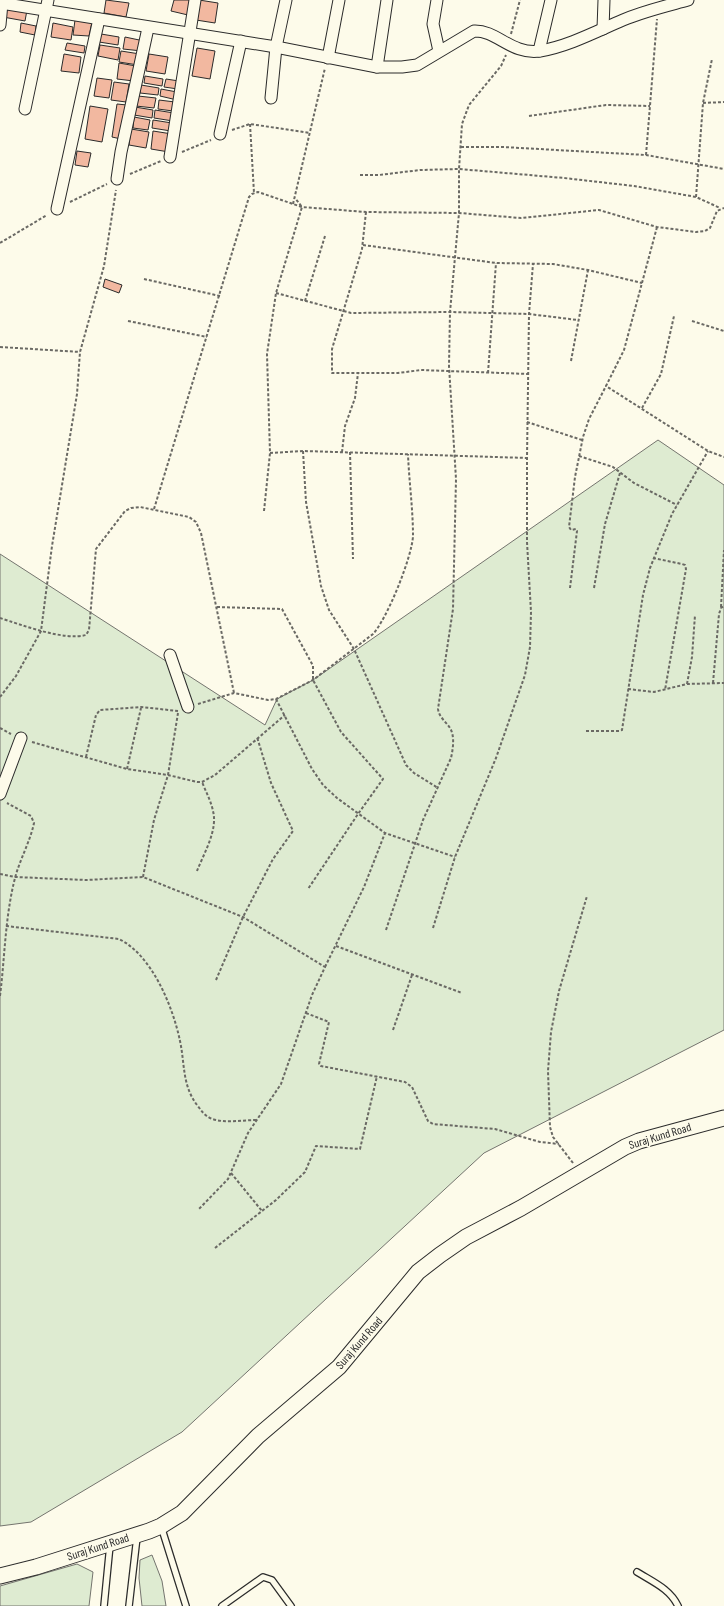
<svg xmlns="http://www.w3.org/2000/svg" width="724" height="1606" viewBox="0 0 724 1606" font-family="'Sofia Sans Condensed',sans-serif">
  <rect width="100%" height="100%" fill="#fdfbea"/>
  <g fill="#deebd1" stroke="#74746e">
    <path d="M658,440L724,485V1030L484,1153L182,1432L31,1522L0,1526V554L265,725L277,699L313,680Z"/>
    <path d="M152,1555L162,1581L166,1606H142L139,1578L140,1560Z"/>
    <path d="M77,1564L93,1572L89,1606H0V1586Z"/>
  </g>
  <g fill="#f2b8a0" stroke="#2b2b2b">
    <path d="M106,0L129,3L126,17L104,13Z"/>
    <path d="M174,0H191L188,15L171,11Z"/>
    <path d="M199,0L218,3L215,23L196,20Z"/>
    <path d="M5,6L27,10L25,21L3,17Z"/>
    <path d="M75,20L92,22L89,36L73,35Z"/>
    <path d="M21,23L36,26L35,35L20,32Z"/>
    <path d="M53,23L73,27L71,40L51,37Z"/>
    <path d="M101,34L119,37L118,45L99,42Z"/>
    <path d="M125,37L144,41L142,51L123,49Z"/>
    <path d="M67,43L85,46L84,53L65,50Z"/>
    <path d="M100,45L120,48L118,60L98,56Z"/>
    <path d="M197,48L215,51L210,79L192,76Z"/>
    <path d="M121,51L140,54L138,65L119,62Z"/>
    <path d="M64,54L81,57L79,73L61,71Z"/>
    <path d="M149,54L168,57L165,74L146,71Z"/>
    <path d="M119,63L136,66L134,81L117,79Z"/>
    <path d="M145,76L163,79L162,86L144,83Z"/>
    <path d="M97,78L112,80L109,98L94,96Z"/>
    <path d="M166,79L179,81L178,89L164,87Z"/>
    <path d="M114,82L129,84L126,102L111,100Z"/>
    <path d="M141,85L159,88L158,95L140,93Z"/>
    <path d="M161,89L177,92V100L160,96Z"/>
    <path d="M138,96L156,98L154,108L136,106Z"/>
    <path d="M159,100L175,102L173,111L158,109Z"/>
    <path d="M117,104L127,105L121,139L112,137Z"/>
    <path d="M90,106L108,109L102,142L85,139Z"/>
    <path d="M135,107L153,110L152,118L134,115Z"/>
    <path d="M155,110L174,113L173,121L154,118Z"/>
    <path d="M134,117L150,120L148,130L133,128Z"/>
    <path d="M153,120L172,123L171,131L152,128Z"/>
    <path d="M131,129L149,132L146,148L129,145Z"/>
    <path d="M153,131L172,134L169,152L151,149Z"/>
    <path d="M77,151L91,153L88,167L75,165Z"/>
    <path d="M105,279L122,285L119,293L103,287Z"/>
  </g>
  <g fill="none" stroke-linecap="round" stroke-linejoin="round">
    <g stroke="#2b2b2b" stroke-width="8">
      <g id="lane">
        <path d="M161,1526L186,1606"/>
        <path d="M637,1572C653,1582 670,1589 678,1606"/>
        <path d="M104,1606L110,1545"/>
        <path d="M129,1606L137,1537"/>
        <path d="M222,1606L263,1577L272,1580L291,1606"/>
      </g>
    </g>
    <g stroke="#2b2b2b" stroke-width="13">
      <g id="street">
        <path d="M437,0L433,24L439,51"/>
        <path d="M0,3L276,47L377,67H402L417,65L474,31C497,30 511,55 540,51C569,46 597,31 623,20C644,11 666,6 688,0"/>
        <path d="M0,25L2,3"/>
        <path d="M603,29L604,0"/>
        <path d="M539,51L551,0"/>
        <path d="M328,58L339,0"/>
        <path d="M377,67L387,0"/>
        <path d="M271,98L276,47L286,0"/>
        <path d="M25,109L48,0"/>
        <path d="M220,134L241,41"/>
        <path d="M170,157L195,0"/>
        <path d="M117,179L121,152L148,28"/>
        <path d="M57,209L99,19"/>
        <path d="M170,655L188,707"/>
        <path d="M0,794L21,738"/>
      </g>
    </g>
    <g stroke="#2b2b2b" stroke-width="17">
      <path id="secondary" d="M0,1576L36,1567L149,1531L161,1526L182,1513L258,1436L339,1367L418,1272L440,1255L466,1237L521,1208L625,1147L639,1141L724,1118"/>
    </g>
    <g stroke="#6a6964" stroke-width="2" stroke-dasharray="3 2" stroke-linecap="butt">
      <path d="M511,34L520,0"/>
      <path d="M703,103L724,102"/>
      <path d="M529,116L606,105L650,106"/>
      <path d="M250,124L254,193"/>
      <path d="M232,130L250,124L310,133"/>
      <path d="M461,147H503L646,155L724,169"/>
      <path d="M182,152L211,140"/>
      <path d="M646,155L657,19"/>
      <path d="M130,174L161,161"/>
      <path d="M360,175H379L420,170L459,169L564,178L634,186L696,197L720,208"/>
      <path d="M696,197L703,103L712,59"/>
      <path d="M70,202L107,184"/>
      <path d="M293,204L325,68"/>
      <path d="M366,212L362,249L332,349V373H398L421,370L528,374"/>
      <path d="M657,227L624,350L606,386L708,451L724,457"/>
      <path d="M0,243L47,215"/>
      <path d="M363,245L496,263L553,264L588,270L642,283"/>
      <path d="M144,279L220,296"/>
      <path d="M276,293L351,313L450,312L529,314L578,320"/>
      <path d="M305,301L325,236"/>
      <path d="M128,321L207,337"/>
      <path d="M692,321L724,331"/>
      <path d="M0,347L80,352"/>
      <path d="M571,361L588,270"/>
      <path d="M488,373L496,263"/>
      <path d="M642,408L661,374L674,316"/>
      <path d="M527,422L582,440"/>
      <path d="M303,451L306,502L321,586L329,610L354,649L406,765L414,773L438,788"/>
      <path d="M342,452L345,426L355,398L358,373"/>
      <path d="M350,452L353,559"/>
      <path d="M270,453L303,451L527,458"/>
      <path d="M579,456L613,467L634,483L677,505"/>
      <path d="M154,509L249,197L252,194L258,192L302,207L366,212L459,213L521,218L599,210L657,227L696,232L705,231L710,228L717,211L724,208"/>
      <path d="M264,511L270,453L267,354L276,293L302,207L295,198"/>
      <path d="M653,558L682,564L685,565L686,569L665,690"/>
      <path d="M570,588L577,531L576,529L571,530L569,527L575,477L583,437L589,419L606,386"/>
      <path d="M594,588L605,524L620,473"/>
      <path d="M217,607L282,609L311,662L313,666V680L341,732L383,779L358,814L308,889"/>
      <path d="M721,607L724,550"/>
      <path d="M0,618C22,625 64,641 86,635L89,630L96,549L125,511L131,508L140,507L189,517L196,522L201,533L234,693"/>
      <path d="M713,683L719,614L721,608L724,606"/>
      <path d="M687,684L692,657L695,615"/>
      <path d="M628,689L654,692L687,684L724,683"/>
      <path d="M0,697L16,676L41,631L52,546L77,394L80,352L104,266L116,190"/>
      <path d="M276,699L312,769L323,785L337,798L385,833L455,857"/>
      <path d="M198,704L234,693L268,700L276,699L313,680L373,634C387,619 412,557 413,536C413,509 409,481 408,454"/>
      <path d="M0,728L11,734"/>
      <path d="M586,731H619L622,730L643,595L650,568L672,514L708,451"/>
      <path d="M32,742L127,769L168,775L197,782H202L215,775L285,715"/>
      <path d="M86,757L96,715L100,710L141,707L178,711"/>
      <path d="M127,769L141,708"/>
      <path d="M197,871C204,853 218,830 213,811C211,801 206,792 202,782"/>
      <path d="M0,874L15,877L86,880L143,877L243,917L325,967L312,995L281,1084L248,1133L228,1179L198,1210"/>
      <path d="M143,877L154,820L168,775L178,713"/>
      <path d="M6,926L119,939C152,955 173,1007 180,1041C185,1064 182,1085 197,1105C201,1110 204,1115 210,1118C223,1124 242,1120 256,1120"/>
      <path d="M433,928L455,857L496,758L525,675L530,647L531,612L527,542V458L529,314L533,264"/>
      <path d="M386,930L423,820L451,758C453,749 455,736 450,728C446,722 439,717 438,709L453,609L456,479L449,366L450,312L459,213V169L462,124L469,105L501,66L506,55"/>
      <path d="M336,946L462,993"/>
      <path d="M325,967L364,887L385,833"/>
      <path d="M216,980L243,917L273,859L293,831L271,783L257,737"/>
      <path d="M0,996C5,956 5,917 15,878C20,859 30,842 34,823L31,816L7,803"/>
      <path d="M306,1013L329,1022L319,1064L321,1066L405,1082L412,1087L428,1121L433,1124L495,1129L540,1142L559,1144"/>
      <path d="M393,1030L412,975"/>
      <path d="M573,1163L553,1137L550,1127L548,1071L551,1032L559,991L587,896"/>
      <path d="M231,1173L262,1211"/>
      <path d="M215,1248L276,1200L305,1172L316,1146L360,1149L377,1076"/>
    </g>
    <use href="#lane" stroke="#fdfbea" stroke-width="5.5"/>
    <use href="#street" stroke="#fdfbea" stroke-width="11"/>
    <use href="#secondary" stroke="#fdfbea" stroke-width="15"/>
  </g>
  <g text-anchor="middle" stroke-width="3" stroke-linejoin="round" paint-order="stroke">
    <g font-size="12" fill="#2b2b2b" stroke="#fdfbea">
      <text transform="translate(660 1136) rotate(-17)" y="4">Suraj Kund Road</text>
      <text transform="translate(359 1343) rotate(-49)" y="4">Suraj Kund Road</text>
      <text transform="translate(98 1547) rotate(-18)" y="4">Suraj Kund Road</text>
    </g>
  </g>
</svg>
